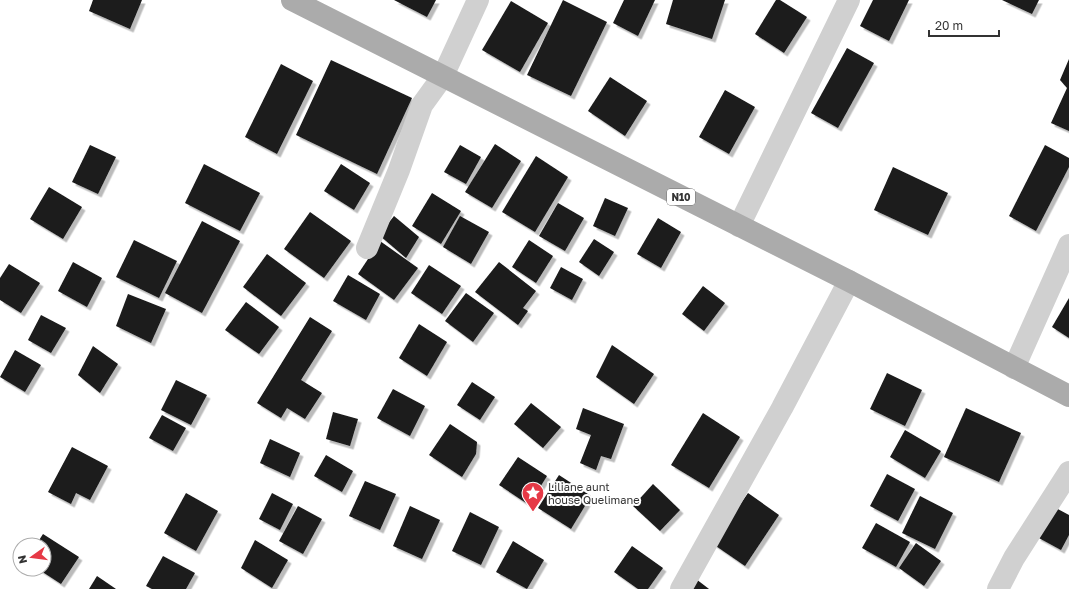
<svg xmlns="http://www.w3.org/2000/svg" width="1069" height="589" viewBox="0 0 1069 589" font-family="'Golos Text',sans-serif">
  <defs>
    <filter id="shadow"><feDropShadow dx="3.5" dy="3.5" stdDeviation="0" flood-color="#0004"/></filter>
  </defs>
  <rect width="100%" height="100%" fill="#fff"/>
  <g fill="#1a1a1a" filter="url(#shadow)">
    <path d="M93,0H142L130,29L89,11Z"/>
    <path d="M394,0H436L427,17Z"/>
    <path d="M563,0L607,22L571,96L527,75Z"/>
    <path d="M624,0H655L638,36L613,23Z"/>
    <path d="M673,0H725L712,39L666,24Z"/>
    <path d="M776,0H780L807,17L784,53L755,34Z"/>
    <path d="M873,0H909L889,41L860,26Z"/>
    <path d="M1002,0H1039L1032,14Z"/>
    <path d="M511,1L548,23L520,72L482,50Z"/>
    <path d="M847,48L874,63L838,128L811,113Z"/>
    <path d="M1069,59V131L1051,123L1067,88L1060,80Z"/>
    <path d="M331,60L412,98L377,174L296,135Z"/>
    <path d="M281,64L313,81L277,154L245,137Z"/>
    <path d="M610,77L647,101L625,136L588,111Z"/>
    <path d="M725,90L755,107L729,154L699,137Z"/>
    <path d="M495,144L521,161L492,208L465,192Z"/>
    <path d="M90,145L116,157L98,194L72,182Z"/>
    <path d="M460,145L481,157L466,184L444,172Z"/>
    <path d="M1045,145L1069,158V167L1036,231L1009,216Z"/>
    <path d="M536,156L568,177L535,232L502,212Z"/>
    <path d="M204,164L260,193L240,231L185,203Z"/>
    <path d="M341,164L370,183L354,210L324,191Z"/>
    <path d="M893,167L948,193L928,235L874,210Z"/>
    <path d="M49,187L82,207L63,239L30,219Z"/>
    <path d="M432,193L461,211L441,244L412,226Z"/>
    <path d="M605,198L628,208L615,236L593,226Z"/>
    <path d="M558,203L584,218L565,251L539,236Z"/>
    <path d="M310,212L351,241L324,278L284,249Z"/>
    <path d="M394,216L419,237L406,258L379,235Z"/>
    <path d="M460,216L489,232L471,264L443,247Z"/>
    <path d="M658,218L681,232L661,268L637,254Z"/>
    <path d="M202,221L240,241L202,313L165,293Z"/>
    <path d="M594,239L614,252L599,276L579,262Z"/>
    <path d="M134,240L177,261L159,298L116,277Z"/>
    <path d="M529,240L553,256L536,283L512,267Z"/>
    <path d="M380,241L418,268L394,300L358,274Z"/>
    <path d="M267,254L306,283L281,316L243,287Z"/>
    <path d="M73,262L102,278L87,307L58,291Z"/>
    <path d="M499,262L536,291L523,308L528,311L518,325L475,292Z"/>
    <path d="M9,264L40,283L21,313L0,300V278Z"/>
    <path d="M429,265L461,286L442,314L411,293Z"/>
    <path d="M561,267L583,279L572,300L550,288Z"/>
    <path d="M348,275L380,294L366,320L333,301Z"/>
    <path d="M703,286L725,303L704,331L682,314Z"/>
    <path d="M466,293L494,313L473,342L445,321Z"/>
    <path d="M128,294L166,309L151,343L116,326Z"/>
    <path d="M1069,298V338L1052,327Z"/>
    <path d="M246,302L279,327L259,354L225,330Z"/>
    <path d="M41,315L66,328L51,353L28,340Z"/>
    <path d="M310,317L332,331L301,380L322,393L305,419L287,408L281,418L257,403Z"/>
    <path d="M419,324L447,342L427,376L399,358Z"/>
    <path d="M612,345L654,374L634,404L596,377Z"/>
    <path d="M93,346L118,364L100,393L78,375Z"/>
    <path d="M15,350L41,365L25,392L0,377Z"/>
    <path d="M887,373L922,390L905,426L870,409Z"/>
    <path d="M176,380L207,395L191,425L161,410Z"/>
    <path d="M472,382L495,397L480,420L457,405Z"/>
    <path d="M393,389L425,406L410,436L377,418Z"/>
    <path d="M531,403L561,427L543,448L514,424Z"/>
    <path d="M583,408L624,424L611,459L601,456L596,470L580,463L591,435L576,429Z"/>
    <path d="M966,408L1021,433L999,482L944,457Z"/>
    <path d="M333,412L358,419L350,446L326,439Z"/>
    <path d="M703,413L740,437L709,488L671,465Z"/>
    <path d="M162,415L186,428L173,451L149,438Z"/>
    <path d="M450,424L477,442L476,454L462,477L429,455Z"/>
    <path d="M905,430L941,451L925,478L890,457Z"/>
    <path d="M270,439L300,453L290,477L260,463Z"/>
    <path d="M72,447L108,466L90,500L76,493L71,504L48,492Z"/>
    <path d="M326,455L353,471L342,492L314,476Z"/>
    <path d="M518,457L547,476L529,505L499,485Z"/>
    <path d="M887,474L915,489L898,521L870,506Z"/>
    <path d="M559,475L591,496L571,529L538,508Z"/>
    <path d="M365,481L396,494L380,530L349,516Z"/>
    <path d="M653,484L680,510L660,531L633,506Z"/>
    <path d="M186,493L218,511L196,551L164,533Z"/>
    <path d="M272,493L293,504L280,530L259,519Z"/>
    <path d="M748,493L779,515L745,566L713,544Z"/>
    <path d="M920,496L953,513L935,549L902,533Z"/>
    <path d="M298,506L322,519L303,554L279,541Z"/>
    <path d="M410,506L440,520L422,559L393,546Z"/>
    <path d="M1054,507L1069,515V535L1061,550L1037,537Z"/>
    <path d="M470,512L499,527L481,565L452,551Z"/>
    <path d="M876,523L910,542L896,567L862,548Z"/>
    <path d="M43,534L79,557L61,584L38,569H44V545H36Z"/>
    <path d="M255,540L288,560L272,588L241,568Z"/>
    <path d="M513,541L544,560L527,589L496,572Z"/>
    <path d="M916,543L941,561L924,586L899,568Z"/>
    <path d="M632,546L663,568L648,589H638L614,572Z"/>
    <path d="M163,556L195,573L186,589H152L146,586Z"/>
    <path d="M97,576L116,589H89Z"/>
    <path d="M696,579L709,589H689Z"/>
  </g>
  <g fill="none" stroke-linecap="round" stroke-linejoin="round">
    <g stroke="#d0d0d0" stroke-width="22">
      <path d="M739,226L849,0"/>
      <path d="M367,248L399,170L422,105L443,76L478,0"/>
      <path d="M1014,368L1069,245"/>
      <path d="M681,589L782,408L849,281"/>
      <path d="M998,589L1014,558L1069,472"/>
    </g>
    <path stroke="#ababab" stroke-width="22" d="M292,0L849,281L1069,396"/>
  </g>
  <defs>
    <g id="sight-pin" transform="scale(1.15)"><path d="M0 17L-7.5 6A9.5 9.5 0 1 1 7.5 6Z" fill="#e63946" stroke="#fff"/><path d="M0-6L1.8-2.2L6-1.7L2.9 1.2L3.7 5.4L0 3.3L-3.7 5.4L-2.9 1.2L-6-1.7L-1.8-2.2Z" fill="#fff"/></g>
  </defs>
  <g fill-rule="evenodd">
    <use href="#sight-pin" x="533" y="493"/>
  </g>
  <g text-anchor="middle" stroke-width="4" stroke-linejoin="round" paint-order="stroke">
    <rect fill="#fff" stroke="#707070" stroke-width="1" x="667" y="189" width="28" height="16" rx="3"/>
    <g font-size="10" font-weight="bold" fill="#333">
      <text x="681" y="201">N10</text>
    </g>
    <g font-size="11" fill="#333" stroke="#fff" text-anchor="start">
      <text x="548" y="491">Liliane aunt<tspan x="548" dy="13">house Quelimane</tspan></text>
    </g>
  </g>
  <g transform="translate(32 557) rotate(256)"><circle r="19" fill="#ffffff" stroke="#adadad"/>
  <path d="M0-3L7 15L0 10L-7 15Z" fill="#e63946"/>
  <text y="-6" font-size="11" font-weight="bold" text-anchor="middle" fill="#333333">N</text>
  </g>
  <path d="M929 30v6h70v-6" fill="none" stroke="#333333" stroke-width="2"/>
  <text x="935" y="30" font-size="12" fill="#333333" stroke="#ffffff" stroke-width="3" paint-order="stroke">20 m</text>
</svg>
